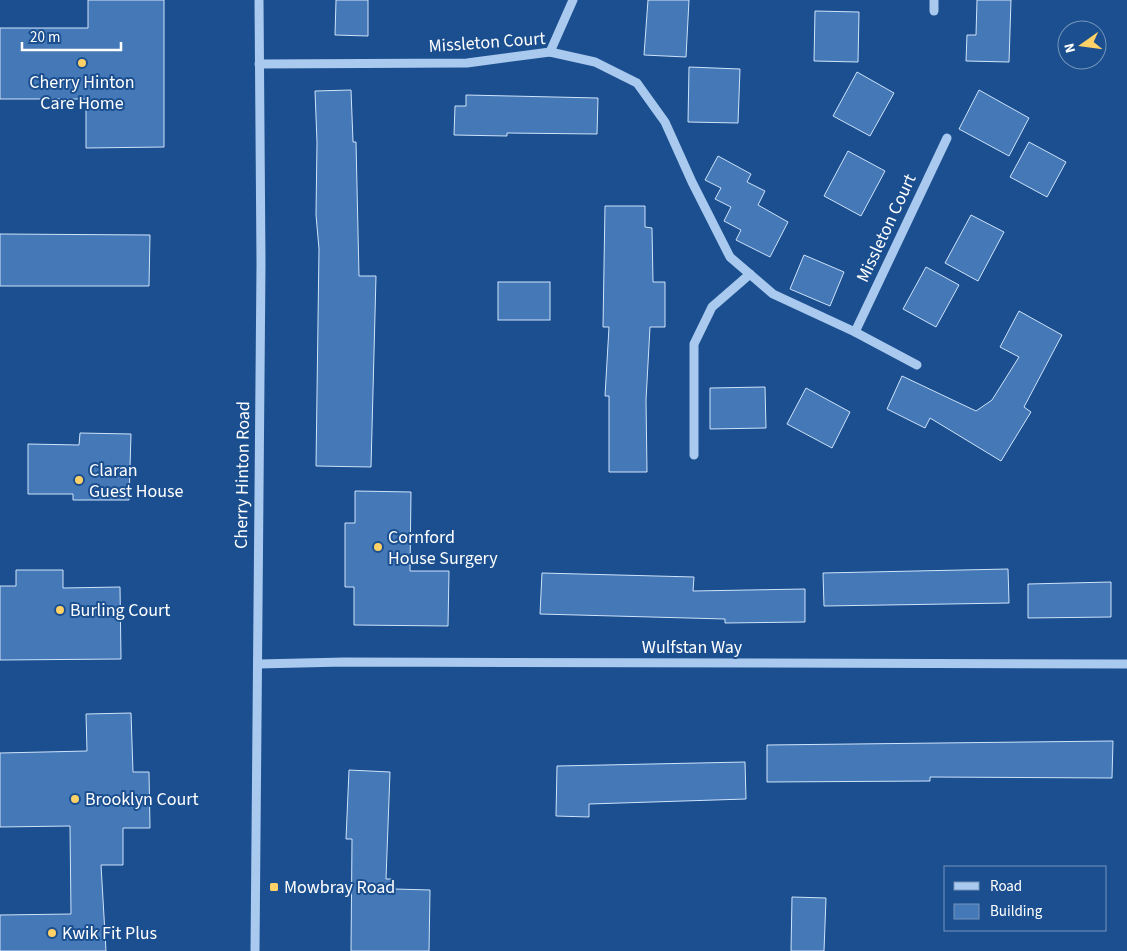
<svg xmlns="http://www.w3.org/2000/svg" width="1127" height="951" viewBox="0 0 1127 951" font-family="'Source Sans 3',sans-serif">
  <rect width="100%" height="100%" fill="#1b4f8f"/>
  <g fill="#4478b7" stroke="#cfe3fa">
    <path d="M88,0H164V147L86,148V99H0V28H88Z"/>
    <path d="M336,0H368V36L335,35Z"/>
    <path d="M648,0H689L686,57L644,55Z"/>
    <path d="M977,0H1011L1009,62L966,61L967,35H976Z"/>
    <path d="M815,11L859,12L858,62L814,61Z"/>
    <path d="M689,67L740,69L738,123L688,122Z"/>
    <path d="M857,72L894,93L870,136L833,116Z"/>
    <path d="M351,90L353,142H356L359,276H376L371,467L316,466L319,249L316,215L317,142L315,91Z"/>
    <path d="M979,90L1029,118L1009,156L959,129Z"/>
    <path d="M466,95L598,98L597,134L507,133V136L454,135L455,106H466Z"/>
    <path d="M1029,142L1066,162L1047,197L1010,177Z"/>
    <path d="M848,151L885,171L861,216L824,196Z"/>
    <path d="M718,156L751,174L747,182L765,191L758,205L788,222L770,257L736,240L741,230L724,221L731,207L715,199L721,188L705,180Z"/>
    <path d="M605,206H645V227L652,228L653,282H665V327H650L646,400L647,472H609V396H605L609,327H603Z"/>
    <path d="M971,215L1004,232L978,281L945,263Z"/>
    <path d="M0,234L150,235L149,286H0Z"/>
    <path d="M804,255L844,272L830,306L790,289Z"/>
    <path d="M926,267L959,285L936,327L903,309Z"/>
    <rect x="498" y="282" width="52" height="38"/>
    <path d="M1019,311L1062,335L1024,407L1031,412L1001,461L930,418L925,428L887,409L902,376L976,411L992,400L1019,357L1000,347Z"/>
    <path d="M765,387L766,428L710,429V388Z"/>
    <path d="M806,388L850,412L832,448L787,424Z"/>
    <path d="M80,433L131,434L129,500H73V494H28V444L79,445Z"/>
    <path d="M355,491L411,492L410,571H449L448,626L354,625V587H345V523H355Z"/>
    <path d="M1008,569L1009,603L824,606L823,573Z"/>
    <path d="M16,570H63V588L120,587L121,659L0,660V586H16Z"/>
    <path d="M542,573L694,577L693,591L805,589V622L725,623V619L540,614Z"/>
    <path d="M1111,582V617L1028,618V584Z"/>
    <path d="M131,713L133,772H149L150,828H123V865H101L106,951H0V915L71,914L70,826L0,827V753L87,751L86,714Z"/>
    <path d="M1113,741L1112,778L930,777V781L767,782V745Z"/>
    <path d="M745,762L746,799L589,804V817L556,816L557,766Z"/>
    <path d="M349,770L390,772L386,879H394L395,889L430,890L429,951H351L352,839H346Z"/>
    <path d="M792,897L826,898L824,951H791Z"/>
  </g>
  <g fill="none" stroke-linecap="round" stroke-linejoin="round">
    <g stroke="#a9c9ee" stroke-width="9">
      <path d="M934,11V0"/>
      <path d="M550,52L573,0"/>
      <path d="M259,64L467,63L550,52L595,62L637,83L665,122L692,182L730,257L773,294L855,332L947,138"/>
      <path d="M855,332L917,365"/>
      <path d="M694,455V344L712,307L750,274"/>
      <path d="M258,664L344,662L1127,664"/>
      <path d="M255,951L261,264L259,0"/>
    </g>
  </g>
  <g fill="#ffd166" stroke="#1b4f8f" stroke-width="2">
    <circle cx="82" cy="63" r="5"/>
    <circle cx="79" cy="480" r="5"/>
    <circle cx="378" cy="547" r="5"/>
    <circle cx="60" cy="610" r="5"/>
    <circle cx="75" cy="799" r="5"/>
    <rect x="269" y="882" width="10" height="10" rx="2.5"/>
    <circle cx="52" cy="933" r="5"/>
  </g>
  <g text-anchor="middle" stroke-width="4" stroke-linejoin="round" paint-order="stroke">
    <g font-size="18" fill="#fff" stroke="#1b4f8f">
      <text transform="translate(487 42) rotate(-4)" y="6">Missleton Court</text>
      <text transform="translate(886 228) rotate(-65)" y="6">Missleton Court</text>
      <text transform="translate(242 475) rotate(-89)" y="6">Cherry Hinton Road</text>
      <text x="692" y="653">Wulfstan Way</text>
    </g>
    <g font-size="18" fill="#fff" stroke="#1b4f8f" text-anchor="start">
      <text x="82" y="88" text-anchor="middle">Cherry Hinton<tspan x="82" dy="21">Care Home</tspan></text>
      <text x="89" y="476">Claran<tspan x="89" dy="21">Guest House</tspan></text>
      <text x="388" y="543">Cornford<tspan x="388" dy="21">House Surgery</tspan></text>
      <text x="70" y="616">Burling Court</text>
      <text x="85" y="805">Brooklyn Court</text>
      <text x="284" y="893">Mowbray Road</text>
      <text x="62" y="939">Kwik Fit Plus</text>
    </g>
  </g>
  <rect x="944" y="866" width="162" height="65" fill="#1b4f8f" stroke="#7695bc"/>
  <rect x="954" y="882" width="25" height="8" fill="#a9c9ee" stroke="#7695bc"/>
  <text x="990" y="891" font-size="15" fill="#ffffff">Road</text>
  <rect x="954" y="904" width="25" height="15" fill="#4478b7" stroke="#7695bc"/>
  <text x="990" y="916" font-size="15" fill="#ffffff">Building</text>
  <g transform="translate(1082 45) rotate(256)"><circle r="24" fill="#1b4f8f" stroke="#7695bc"/>
  <path d="M0-4L9 19L0 12L-9 19Z" fill="#ffd166"/>
  <text y="-8" font-size="14" font-weight="bold" text-anchor="middle" fill="#ffffff">N</text>
  </g>
  <path d="M22 42v8h99v-8" fill="none" stroke="#ffffff" stroke-width="2.5"/>
  <text x="30" y="42" font-size="15" fill="#ffffff" stroke="#1b4f8f" stroke-width="4" paint-order="stroke">20 m</text>
</svg>
